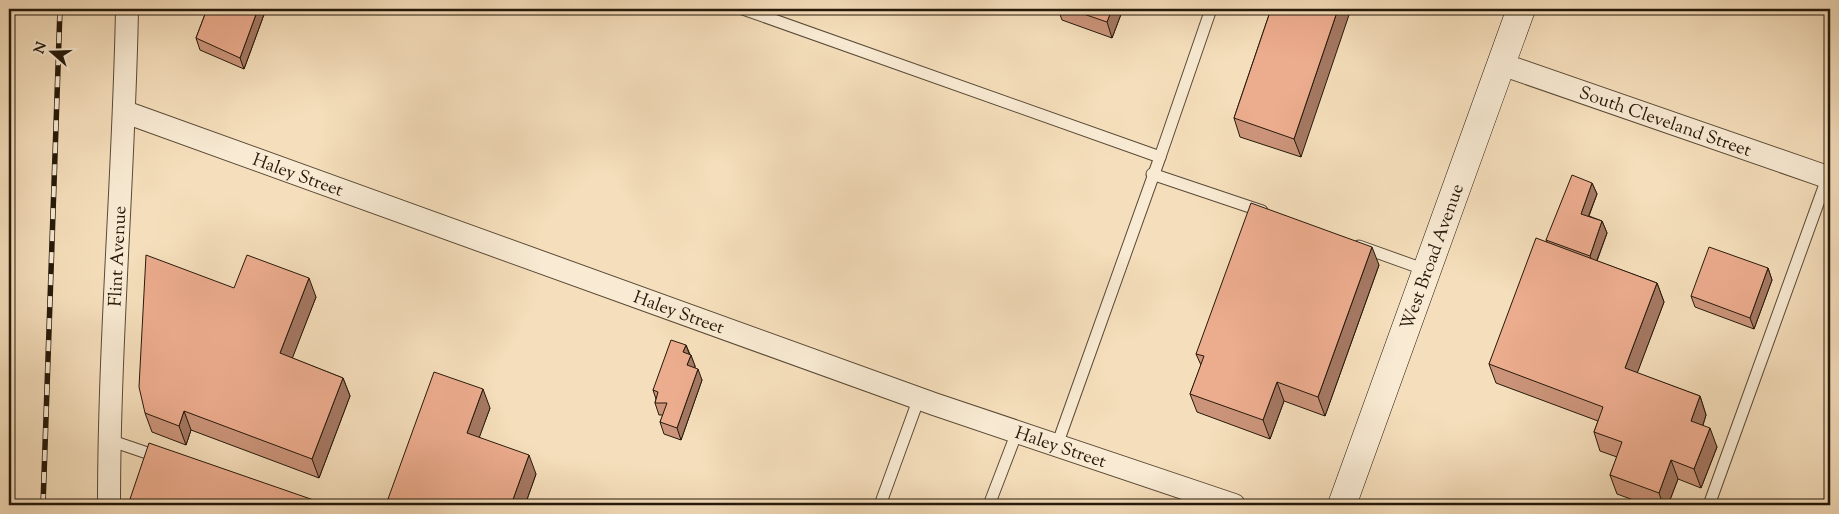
<svg xmlns="http://www.w3.org/2000/svg" width="1839" height="514" viewBox="0 0 1839 514" font-family="'Sorts Mill Goudy',serif">
  <rect width="100%" height="100%" fill="#f5debb"/>
  <filter id="stains"><feTurbulence type="fractalNoise" baseFrequency=".004" numOctaves="4"/><feColorMatrix values="0 0 0 0 .2 0 0 0 0 .09 0 0 0 0 .02 0 0 0 .5 -.17"/></filter>
  <radialGradient id="worn" r=".72"><stop offset=".6" stop-color="#630" stop-opacity="0"/><stop offset="1" stop-color="#630" stop-opacity=".3"/></radialGradient>
  <g fill="none" stroke-linecap="round" stroke-linejoin="round">
    <g stroke="#5a4a36" stroke-width="13">
      <g id="service">
        <path d="M743,9L1160,157L1211,9"/>
        <path d="M1152,174L1262,211"/>
        <path d="M1359,246L1426,270"/>
        <path d="M109,440L159,457"/>
        <path d="M1057,445L1160,157"/>
        <path d="M880,505L919,398"/>
        <path d="M989,505L1017,432"/>
        <path d="M1709,505L1829,173"/>
      </g>
    </g>
    <g stroke="#5a4a36" stroke-width="24">
      <g id="minor">
        <path id="s1" d="M1501,64L1830,178"/>
        <path id="s2" d="M125,112L934,404L1234,505"/>
        <path id="s3" d="M109,505C109,340 124,174 127,9"/>
      </g>
    </g>
    <g stroke="#26190a" stroke-width="29">
      <g id="secondary">
        <path id="s4" d="M1342,505L1521,9"/>
      </g>
    </g>
    <use href="#service" stroke="#f8ead3" stroke-width="11"/>
    <use href="#minor" stroke="#f8ead3" stroke-width="22"/>
    <use href="#secondary" stroke="#f8ead3" stroke-width="28"/>
    <g stroke="#26190a" stroke-width="5.5">
      <path id="rail" d="M43,505L60,9"/>
    </g>
    <use href="#rail" stroke="#f8ead3" stroke-width="4" stroke-dasharray="11" stroke-linecap="butt"/>
  </g>
  <g fill="#cb947a" stroke="#26190a">
    <path d="M207,9H266L244,69L200,50L196,38Z"/>
    <path d="M1058,9H1123L1112,38L1062,20Z"/>
    <path d="M1271,9L1301,157L1240,137L1234,118Z"/>
    <path d="M1592,183L1597,194L1589,216L1602,221L1607,233L1597,261L1657,283L1664,302L1637,373L1700,396L1706,415L1703,425L1717,447L1701,488L1678,479L1668,505H1647L1617,494L1610,475L1617,457L1600,451L1594,432L1598,421L1496,383L1489,364L1547,242L1546,240Z"/>
    <path d="M1379,265L1325,416L1284,401L1270,439L1197,412L1190,394L1201,365L1196,354Z"/>
    <path d="M1768,268L1772,280L1754,329L1695,307L1691,296Z"/>
    <path d="M316,297L292,358L343,378L350,396L319,478L191,430L186,445L152,432L145,413Z"/>
    <path d="M686,345L695,366V368L702,380L681,440L664,434L660,422L663,415H659L655,403L656,399L653,390Z"/>
    <path d="M490,408L479,437L536,474L525,505H391L388,499Z"/>
  </g>
  <g fill="#a57863" stroke="#26190a">
    <path d="M258,9H266L244,69L240,58Z"/>
    <path d="M1112,9H1123L1112,38L1107,22Z"/>
    <path d="M1338,9H1351L1301,157L1294,139Z"/>
    <path d="M1592,183L1597,194L1585,225L1581,214Z"/>
    <path d="M1602,221L1607,233L1594,268L1590,256Z"/>
    <path d="M1372,247L1379,265L1325,416L1318,397Z"/>
    <path d="M1768,268L1772,280L1754,329L1750,318Z"/>
    <path d="M309,278L316,297L287,372L280,353Z"/>
    <path d="M1657,283L1664,302L1632,387L1625,368Z"/>
    <path d="M686,345L690,356L683,352Z"/>
    <path d="M691,355L695,366L692,377L687,365Z"/>
    <path d="M698,369L702,380L681,440L677,428Z"/>
    <path d="M343,378L350,396L319,478L312,459Z"/>
    <path d="M1277,382L1284,401L1270,439L1263,420Z"/>
    <path d="M483,389L490,408L474,452L467,433Z"/>
    <path d="M1700,396L1706,415L1698,440L1691,421Z"/>
    <path d="M184,411L191,430L186,445L179,426Z"/>
    <path d="M1710,428L1717,447L1701,488L1694,469Z"/>
    <path d="M529,455L536,474L525,505H511Z"/>
    <path d="M1671,460L1678,479L1668,505H1663L1659,493Z"/>
  </g>
  <g fill="#ecac8e" stroke="#26190a">
    <path d="M207,9H258L240,58L196,38Z"/>
    <path d="M1069,9H1112L1107,22Z"/>
    <path d="M1271,9H1338L1294,139L1234,118Z"/>
    <path d="M1572,175L1592,183L1581,214L1602,221L1590,256L1546,240Z"/>
    <path d="M1251,203L1372,247L1318,397L1277,382L1263,420L1190,394L1204,356L1196,354Z"/>
    <path d="M1536,238L1657,283L1625,368L1700,396L1691,421L1710,428L1694,469L1671,460L1659,493L1610,475L1622,442L1594,432L1603,407L1489,364Z"/>
    <path d="M1709,247L1768,268L1750,318L1691,296Z"/>
    <path d="M146,255L234,288L247,255L309,278L280,353L343,378L312,459L184,411L179,426L145,413L139,387Z"/>
    <path d="M671,340L686,345L683,352L691,355L687,365L698,369L677,428L660,422L667,403H655L658,392L653,390Z"/>
    <path d="M434,372L483,389L467,433L529,455L511,505H406L388,499Z"/>
    <path d="M149,443L328,505H128Z"/>
    <path d="M1452,501L1464,505H1451Z"/>
  </g>
  <g text-anchor="middle" stroke-width="4.5" stroke-linejoin="round" paint-order="stroke">
    <g font-size="18" fill="#26190a" stroke="#f8ead3">
      <text dy="6" stroke="none"><textPath href="#s1" startOffset="174">South Cleveland Street</textPath></text>
      <text dy="6" stroke="none"><textPath href="#s2" startOffset="184">Haley Street</textPath></text>
      <text dy="6" stroke="none"><textPath href="#s3" startOffset="249">Flint Avenue</textPath></text>
      <text dy="6" stroke="none"><textPath href="#s4" startOffset="264">West Broad Avenue</textPath></text>
      <text dy="6" stroke="none"><textPath href="#s2" startOffset="589">Haley Street</textPath></text>
      <text dy="6" stroke="none"><textPath href="#s2" startOffset="994">Haley Street</textPath></text>
    </g>
  </g>
  <rect width="1839" height="514" fill="none" stroke="#f5debb" stroke-width="30"/>
  <rect x="10" y="10" width="1819" height="494" fill="none" stroke="#26190a" stroke-width="2.5"/>
  <rect x="15" y="15" width="1809" height="484" fill="none" stroke="#26190a"/>
  <g transform="translate(52 52) rotate(290)" stroke="#f8ead3" stroke-width="4" paint-order="stroke">
  <path d="M0-4L9 19L0 12L-9 19Z" fill="#26190a"/>
  <text y="-8" font-size="14" font-weight="bold" text-anchor="middle" fill="#26190a">N</text>
  </g>
  <rect width="100%" height="100%" filter="url(#stains)"/>
  <rect width="100%" height="100%" fill="url(#worn)"/>
</svg>
